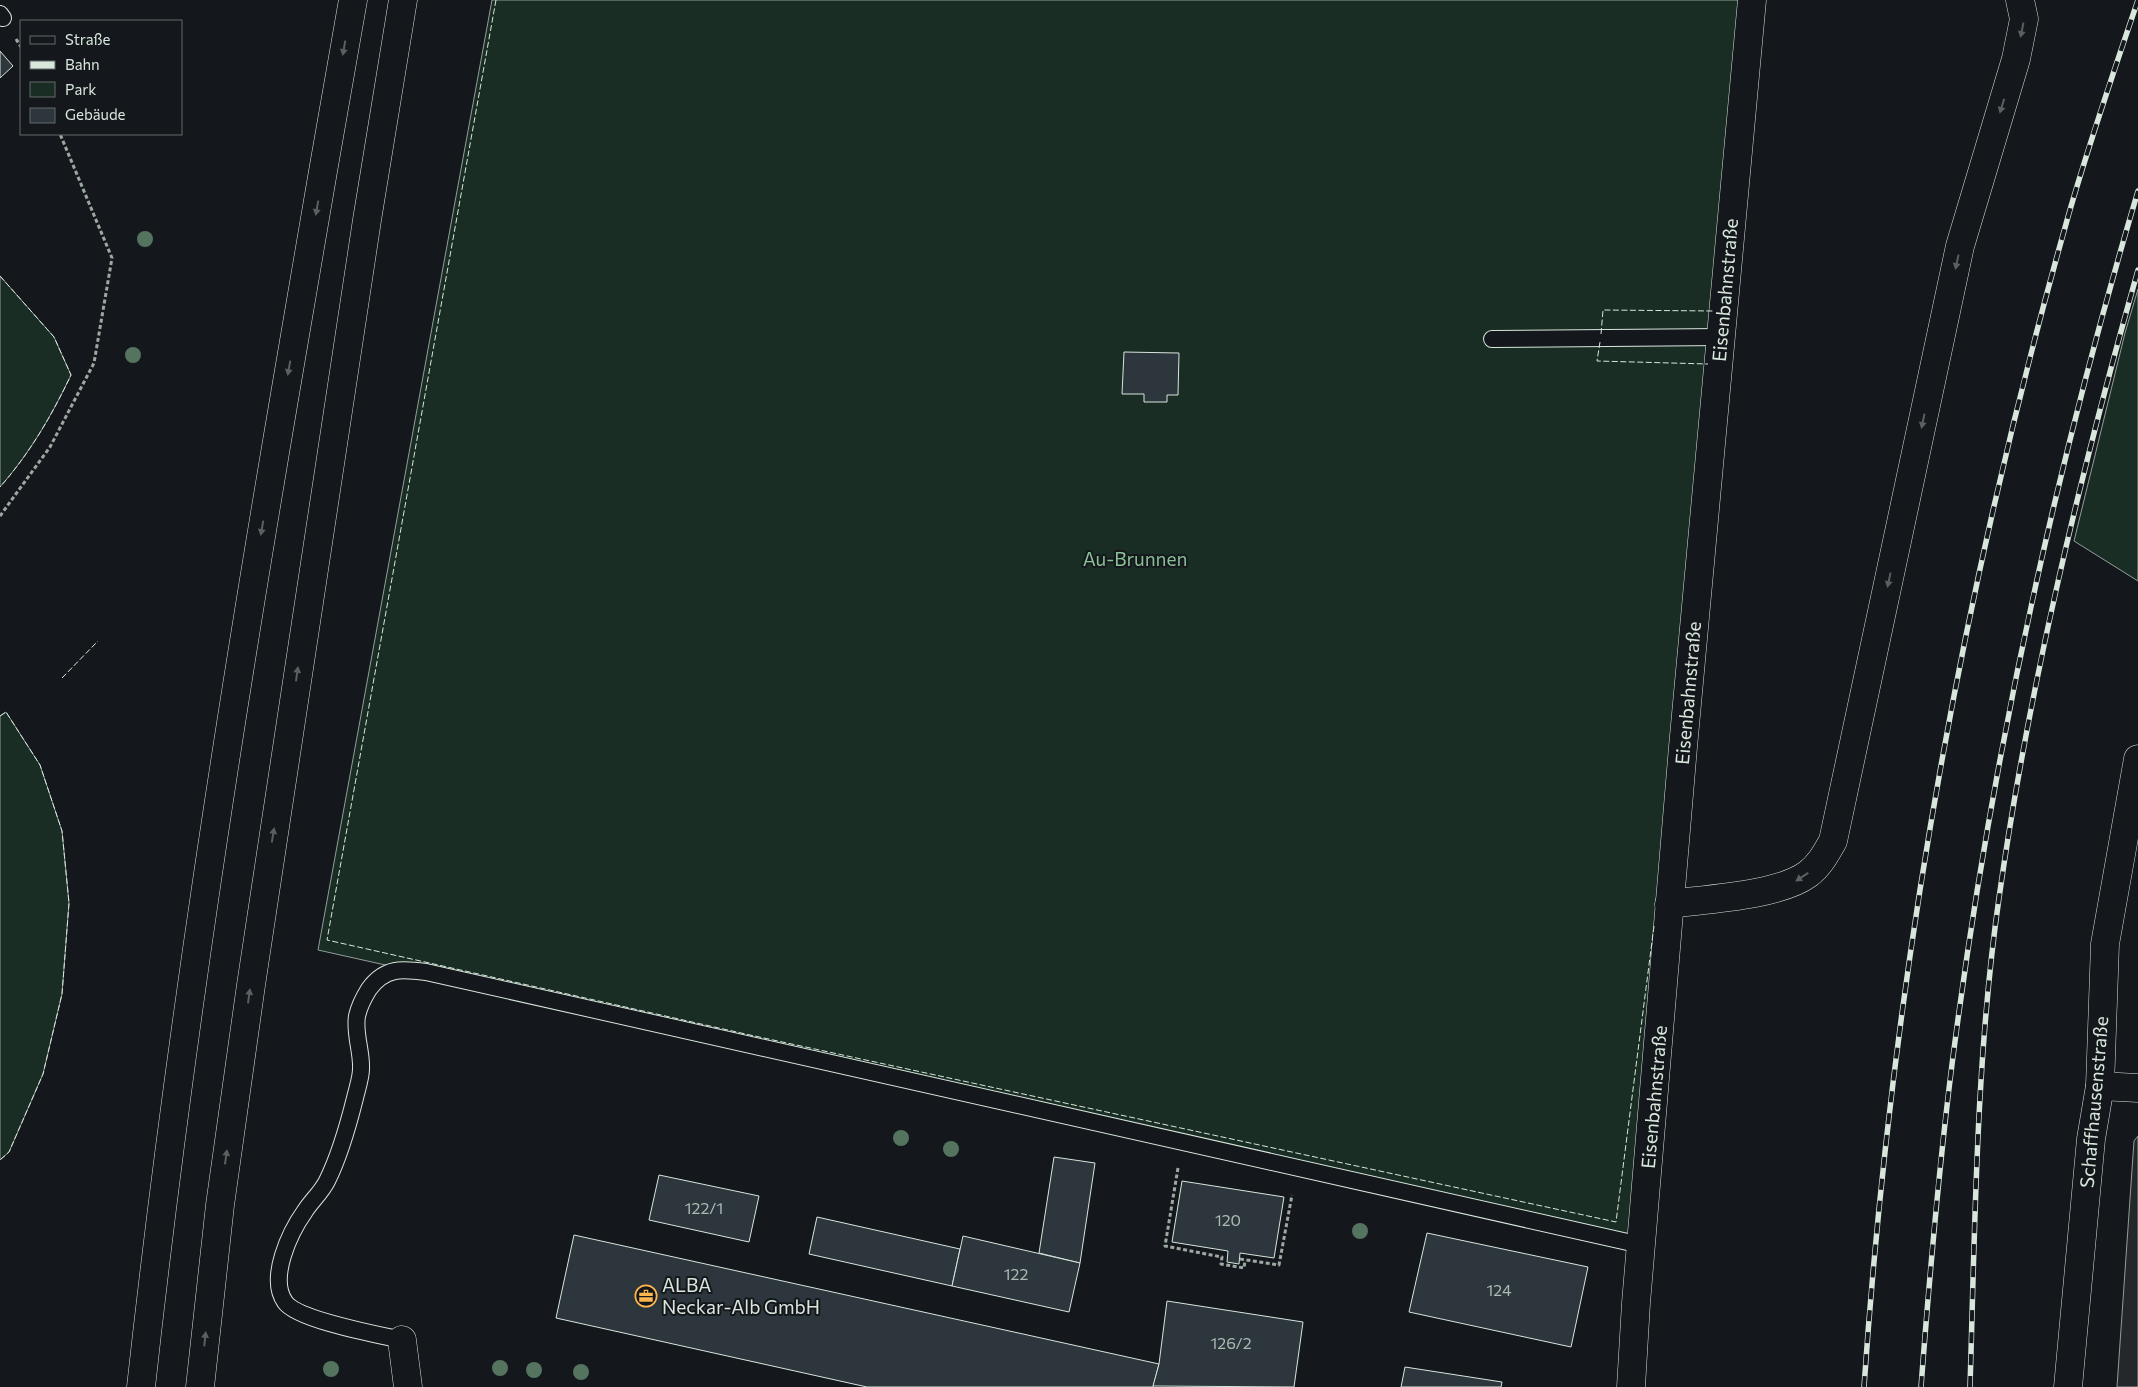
<svg xmlns="http://www.w3.org/2000/svg" width="2138" height="1387" viewBox="0 0 2138 1387" font-family="Commissioner,sans-serif">
  <rect width="100%" height="100%" fill="#14181c"/>
  <g fill="#1a2d24" stroke="#939e99">
    <path d="M492,0H1752L1641,1245L318,950Z"/>
    <path d="M0,276L54,337L71,375C52,415 30,453 0,487Z"/>
    <path d="M2138,289V581L2074,541L2125,333Z"/>
    <path d="M6,712L40,765L62,831L69,903L62,994L43,1074L9,1152L0,1160V716Z"/>
  </g>
  <path fill="#24282b" stroke="#939e99" d="M2138,1136V1387H2117L2134,1141Z"/>
  <g fill="#2c363c" stroke="#d8e6dc">
    <path d="M0,51L13,66L0,78Z"/>
    <path d="M1124,352L1179,353L1178,395H1167V402H1144V394H1122Z"/>
    <path d="M1054,1157L1095,1163L1080,1263L1039,1253Z"/>
    <path d="M659,1175L759,1196L749,1242L649,1220Z"/>
    <path d="M1182,1181L1284,1197L1274,1258L1240,1253L1239,1264L1227,1262L1228,1251L1172,1242Z"/>
    <path d="M817,1217L960,1249L952,1286L809,1254Z"/>
    <path d="M1427,1233L1588,1267L1571,1347L1409,1312Z"/>
    <path d="M574,1235L1159,1364L1153,1387H867L556,1318Z"/>
    <path d="M963,1236L1080,1263L1069,1312L952,1286Z"/>
    <path d="M1167,1301L1303,1322L1294,1387L1153,1386L1159,1364Z"/>
    <path d="M1405,1367L1502,1382L1501,1387H1401Z"/>
  </g>
  <g fill="none" stroke-linecap="round" stroke-linejoin="round">
    <g stroke="#d8e6dc" stroke-width="18">
      <g id="lane">
        <path d="M0,14L3,18"/>
        <path d="M1492,339L1721,337"/>
        <path d="M402,1340C380,1335 297,1320 285,1302C268,1278 290,1232 305,1211C312,1200 321,1193 327,1181C340,1155 348,1126 355,1098C357,1089 361,1078 361,1069C362,1052 354,1033 357,1016C359,1007 364,997 369,989C385,967 402,969 426,972L1641,1245"/>
      </g>
    </g>
    <g stroke="#d8e6dc" stroke-width="29">
      <g id="street">
        <path d="M1669,904C1707,899 1778,896 1808,874C1820,865 1826,853 1833,841L1960,246L2016,59L2024,19L2020,0"/>
        <path d="M2100,1086L2138,1088"/>
        <path d="M402,1340L408,1387"/>
        <path d="M1631,1387L1636,1303L1683,747L1752,0"/>
        <path d="M2068,1387L2091,1139L2100,1086L2105,944L2138,759"/>
      </g>
    </g>
    <g stroke="#d8e6dc" stroke-width="29">
      <g id="highway">
        <path d="M141,1387C178,1051 230,716 287,382C309,255 330,127 353,0"/>
        <path d="M200,1387L220,1205L251,985L367,220L403,0"/>
      </g>
    </g>
    <g stroke="#9da8a2" stroke-width="3" stroke-dasharray="4 2.5" stroke-linecap="butt">
      <path d="M16,39L21,47"/>
      <path d="M0,516L50,447L94,363L112,258L60,134"/>
      <path d="M1178,1168L1165,1246L1222,1257L1221,1264L1244,1268L1245,1260"/>
      <path d="M1240,1259L1279,1265L1292,1195"/>
    </g>
    <use href="#lane" stroke="#14181c" stroke-width="16"/>
    <use href="#street" stroke="#14181c" stroke-width="28"/>
    <use href="#highway" stroke="#14181c" stroke-width="28"/>
    <g stroke="#d8e6dc" stroke-width="5.5">
      <g id="rail">
        <path d="M1864,1387C1891,993 1959,603 2066,224C2087,149 2113,74 2138,0"/>
        <path d="M1921,1387C1930,1269 1940,1151 1956,1034C1994,749 2056,467 2138,191"/>
        <path d="M1970,1387C1975,1225 1976,1058 1999,898C2029,686 2080,476 2138,270"/>
      </g>
    </g>
    <use href="#rail" stroke="#14181c" stroke-width="4" stroke-dasharray="11" stroke-linecap="butt"/>
    <g stroke="#d8e6dc" stroke-width="1" stroke-dasharray="6 2.5" stroke-linecap="butt">
      <path d="M496,0L327,940L750,1035L1616,1222L1654,926"/>
      <path d="M0,276L54,337L71,375C52,415 30,453 0,487"/>
      <path d="M1601,334L1603,310L1714,311"/>
      <path d="M1600,342L1597,361L1708,364"/>
      <path d="M62,678L98,641"/>
      <path d="M0,716L6,712L40,765L62,831L69,903L62,994L43,1074L9,1152L0,1160"/>
    </g>
  </g>
  <g fill="#55745f">
    <circle cx="145" cy="239" r="8"/>
    <circle cx="133" cy="355" r="8"/>
    <circle cx="901" cy="1138" r="8"/>
    <circle cx="951" cy="1149" r="8"/>
    <circle cx="1360" cy="1231" r="8"/>
    <circle cx="500" cy="1368" r="8"/>
    <circle cx="331" cy="1369" r="8"/>
    <circle cx="534" cy="1370" r="8"/>
    <circle cx="581" cy="1372" r="8"/>
  </g>
  <defs><path id="oneway-solid" d="M-6-.8H1V-3.2L6.5 0L1 3.2V.8H-6Z" transform="scale(1.25)"/></defs>
  <g fill="#59605f">
    <use href="#oneway-solid" transform="translate(2022 30) rotate(101)"/>
    <use href="#oneway-solid" transform="translate(344 48) rotate(100)"/>
    <use href="#oneway-solid" transform="translate(2002 106) rotate(107)"/>
    <use href="#oneway-solid" transform="translate(317 208) rotate(100)"/>
    <use href="#oneway-solid" transform="translate(1957 262) rotate(102)"/>
    <use href="#oneway-solid" transform="translate(289 368) rotate(100)"/>
    <use href="#oneway-solid" transform="translate(1923 421) rotate(102)"/>
    <use href="#oneway-solid" transform="translate(262 528) rotate(100)"/>
    <use href="#oneway-solid" transform="translate(1889 580) rotate(102)"/>
    <use href="#oneway-solid" transform="translate(297 674) rotate(-82)"/>
    <use href="#oneway-solid" transform="translate(273 835) rotate(-81)"/>
    <use href="#oneway-solid" transform="translate(1802 877) rotate(147)"/>
    <use href="#oneway-solid" transform="translate(249 996) rotate(-82)"/>
    <use href="#oneway-solid" transform="translate(226 1157) rotate(-82)"/>
    <use href="#oneway-solid" transform="translate(205 1339) rotate(-84)"/>
  </g>
  <defs>
    <g id="office-ring" transform="scale(1.125)"><circle r="9.5" fill="#14181c" stroke="#ffb74d" stroke-width="1.5"/><path d="M-6-3h4V-5.5h4V-3h4V5H-6ZM-1-4.5V-3h2v-1.5ZM-6 0V1H6V0Z" fill="#ffb74d"/></g>
  </defs>
  <g fill-rule="evenodd">
    <use href="#office-ring" x="646" y="1296"/>
  </g>
  <g text-anchor="middle" stroke-width="4" stroke-linejoin="round" paint-order="stroke">
    <g font-size="16" fill="#adbab4">
      <text x="704" y="1214">122/1</text>
      <text x="1228" y="1226">120</text>
      <text x="1016" y="1280">122</text>
      <text x="1499" y="1296">124</text>
      <text x="1231" y="1349">126/2</text>
    </g>
    <g font-size="19" fill="#d8e6dc" stroke="#14181c">
      <text transform="translate(1725 290) rotate(-85)" y="7">Eisenbahnstraße</text>
      <text transform="translate(1688 693) rotate(-85)" y="7">Eisenbahnstraße</text>
      <text transform="translate(1654 1097) rotate(-85)" y="7">Eisenbahnstraße</text>
      <text transform="translate(2094 1102) rotate(-85)" y="7">Schaffhausenstraße</text>
    </g>
    <g font-size="19" fill="#8ac095" stroke="#14181c">
      <text x="1135" y="566">Au-Brunnen</text>
    </g>
    <g font-size="19" fill="#d8e6dc" stroke="#14181c" text-anchor="start">
      <text x="662" y="1292">ALBA<tspan x="662" dy="22">Neckar-Alb GmbH</tspan></text>
    </g>
  </g>
  <rect x="20" y="20" width="162" height="115" fill="#14181c" stroke="#626a69"/>
  <rect x="30" y="36" width="25" height="8" fill="#14181c" stroke="#626a69"/>
  <text x="65" y="45" font-size="15" fill="#d8e6dc">Straße</text>
  <rect x="30" y="61" width="25" height="8" fill="#d8e6dc" stroke="#626a69"/>
  <text x="65" y="70" font-size="15" fill="#d8e6dc">Bahn</text>
  <rect x="30" y="82" width="25" height="15" fill="#1a2d24" stroke="#626a69"/>
  <text x="65" y="95" font-size="15" fill="#d8e6dc">Park</text>
  <rect x="30" y="108" width="25" height="15" fill="#2c363c" stroke="#626a69"/>
  <text x="65" y="120" font-size="15" fill="#d8e6dc">Gebäude</text>
</svg>
